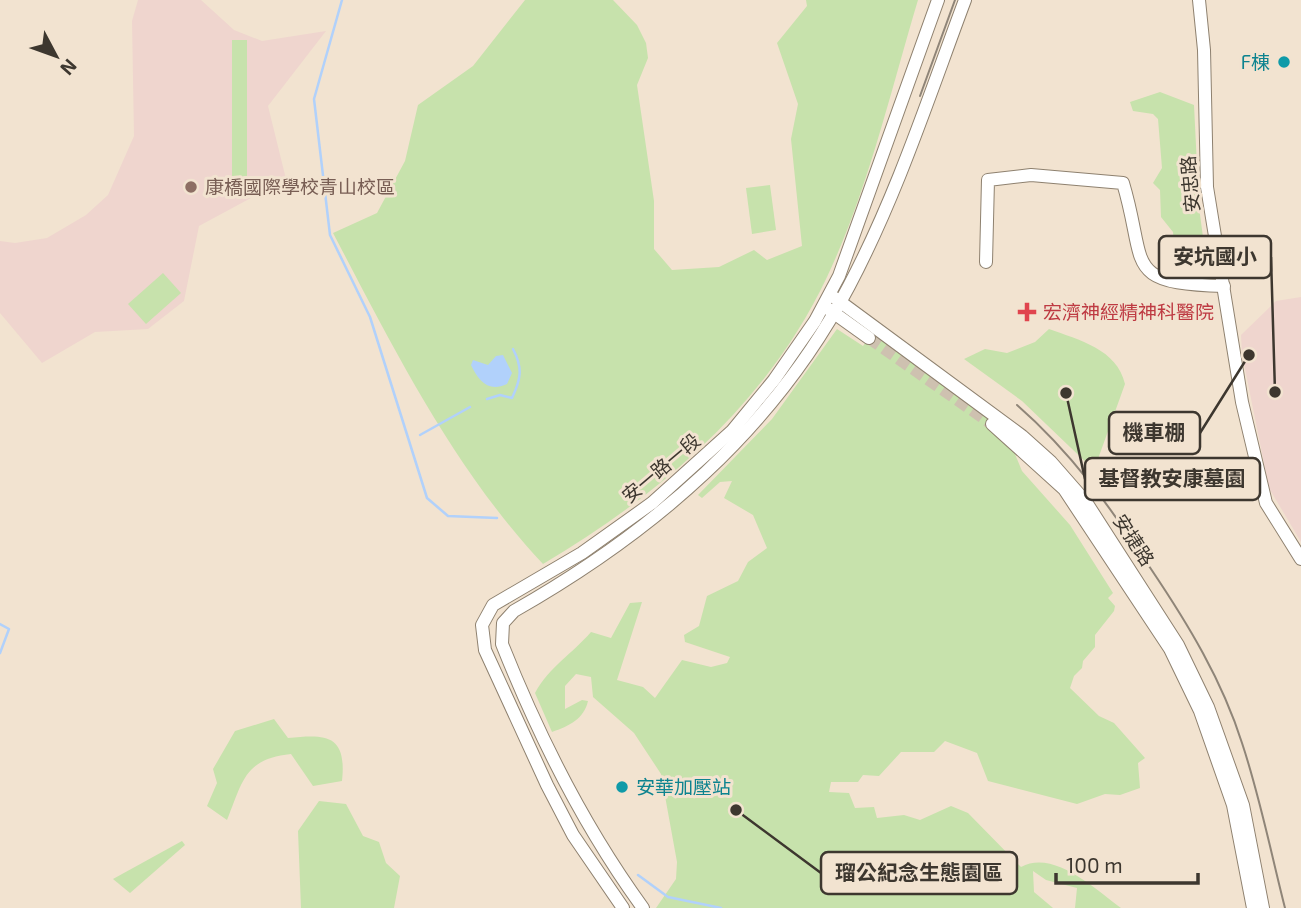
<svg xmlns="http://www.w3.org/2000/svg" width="1301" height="908" viewBox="0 0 1301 908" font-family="'Exo 2','Noto Sans TC',sans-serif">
  <rect width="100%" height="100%" fill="#f2e3d0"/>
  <g fill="#efd5ce">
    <path d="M138,0H201L234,30L262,41L326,31L268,106L286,179L199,226L184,301L148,329L95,332L42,363L0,313V241L15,243L47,238L86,215L108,195L134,136L132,21Z"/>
    <path d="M1301,297V542L1269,488L1242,354L1241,335L1276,301Z"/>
  </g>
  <g fill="#c7e2ac">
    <path d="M525,0H613L637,25L646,43L648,58L637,85L654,201V249L672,270L719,267L754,250L767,260L802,246L791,139L798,104L777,43L807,6L806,0H918C890,93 868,190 827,277C767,404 661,494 543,564C453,468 394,349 333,233L377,213L405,161L418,105L473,66Z"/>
    <rect x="232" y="40" width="15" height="139"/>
    <path d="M1160,92L1194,105L1199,207L1208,275L1187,279L1177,270L1173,232L1161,217L1160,190L1153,183L1162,168L1158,119L1153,114L1133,111L1130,102Z"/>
    <path d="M770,185L776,230L752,234L746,188Z"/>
    <path d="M163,273L181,293L146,324L128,304Z"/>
    <path d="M837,329L863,346L873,333L996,419L1012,447L1022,471L1070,525L1113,593L1108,598L1115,606L1114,611L1095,635V647L1083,661L1082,668L1074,676L1070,688L1099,716L1114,723L1145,758L1138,763L1140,788L1120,795L1105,794L1077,804L988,781L977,753L945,741L934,752H901L879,776L863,775L858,782H831L829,792L849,793L855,808L874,807L877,818L904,815L920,820L951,806L968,813L1021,867C1054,849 1096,890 1121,908H1075L1077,888L1046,880L1033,871L1034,892L1053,908H656L676,879L677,862L661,774L634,733L593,697L591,677L576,674L565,686V709L582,700L588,701C584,719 569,726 552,732L535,693C550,666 571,655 591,632L611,638L630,603L642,602L617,680L643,687L655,698L682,660L711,667L727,663L730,657L685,642L684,635L699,626L707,596L738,581L748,562L767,548L753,515L724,498L732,481L720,482L702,498L698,495L772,419Z"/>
    <path d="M1049,329C1079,340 1117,349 1125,384L1094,470L1022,401L964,359L985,349L1007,353L1035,342Z"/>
    <path d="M274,719L288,738C326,734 347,734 342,781L313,786L291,754C244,759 243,781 227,820L207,806L217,783L213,769L235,731Z"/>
    <path d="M319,801L346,804L363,836L379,842L386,863L400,876L394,908H301L298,831Z"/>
    <path d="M182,841L185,845L130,893L113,879Z"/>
  </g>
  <path fill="#b1d1fb" d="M503,355L512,373L507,384C488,393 478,380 471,365L473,360L488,365L496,356Z"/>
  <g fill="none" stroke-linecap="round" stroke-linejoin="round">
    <g stroke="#b1d1fb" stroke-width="2.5">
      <path d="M342,0L314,99L330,235L370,317L427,498L448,516L497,518"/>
      <path d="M487,399L500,395L512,398C521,379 523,368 513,349"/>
      <path d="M420,435L470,407"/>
      <path d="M0,624L9,629L0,653"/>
      <path d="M638,875L668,897L721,908"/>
    </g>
    <path stroke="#cec1b0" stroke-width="12" stroke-dasharray="12 6" stroke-linecap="butt" d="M869,338L992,424"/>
    <g stroke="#8e816f" stroke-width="14">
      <g id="minor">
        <path d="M1199,0L1204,50L1207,187L1242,402L1266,503L1301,559"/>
        <path d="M986,262L988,180L1031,175L1123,183C1148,266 1121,283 1224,286"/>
        <path d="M835,298L1022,436L1051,462L1086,502L1178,645L1208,707L1243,805L1263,908"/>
        <path d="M827,308L869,338"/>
        <path d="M992,424L1064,489L1170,649L1200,711L1233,805L1253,908"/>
        <path d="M623,908L573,835L547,785L485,650L482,625L493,605L582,553L652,503L732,431L774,380L815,321L839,276L938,0"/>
        <path d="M643,908C584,827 539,737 502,644L503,623L514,611C653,532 774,429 849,286C897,195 929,96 965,0"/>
      </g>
    </g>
    <use href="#minor" stroke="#fff" stroke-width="12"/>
    <g stroke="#8f8578" stroke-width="2">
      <path d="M920,96L955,0"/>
      <path d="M1017,405C1072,453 1111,508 1151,569C1188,624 1222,680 1242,743C1260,797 1271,853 1285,908"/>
    </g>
  </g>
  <g fill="#0f9aa8" stroke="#f2e3d0" stroke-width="2.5">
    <circle cx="1284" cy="62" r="7"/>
    <circle cx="622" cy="787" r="7"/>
  </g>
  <circle fill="#8d6e63" stroke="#f2e3d0" stroke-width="2.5" cx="191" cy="187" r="7"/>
  <path fill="#e0444e" stroke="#f2e3d0" stroke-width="2.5" d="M1023.5 301.5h7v7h7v7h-7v7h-7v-7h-7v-7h7z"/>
  <g text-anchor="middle" stroke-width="6" stroke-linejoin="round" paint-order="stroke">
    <g font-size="19" fill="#0d838f" stroke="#f2e3d0" text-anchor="end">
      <text x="1270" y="69">F棟</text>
      <text x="636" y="794" text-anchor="start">安華加壓站</text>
    </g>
    <g font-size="19" fill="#3d372f" stroke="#f2e3d0">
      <text transform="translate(1190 184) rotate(-95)" y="7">安忠路</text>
      <text transform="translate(661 468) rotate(-40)" y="7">安一路一段</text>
      <text transform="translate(1134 540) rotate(57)" y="7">安捷路</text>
    </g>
    <g font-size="19" fill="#785e54" stroke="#f2e3d0" text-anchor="start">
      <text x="205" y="194">康橋國際學校青山校區</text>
    </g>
    <g font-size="19" fill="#be3a42" stroke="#f2e3d0" text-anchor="start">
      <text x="1043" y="319">宏濟神經精神科醫院</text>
    </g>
  </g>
  <path fill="none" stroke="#3d372f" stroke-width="2.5" d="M1275 392L1271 257M1249 355L1200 433M1066 393L1085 479M736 810L821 873"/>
  <g fill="#3d372f" stroke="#f2e3d0" stroke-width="2.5">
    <circle cx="1275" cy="392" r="7"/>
    <circle cx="1249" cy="355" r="7"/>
    <circle cx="1066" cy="393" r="7"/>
    <circle cx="736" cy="810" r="7"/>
  </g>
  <g fill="#f2e3d0" stroke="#3d372f" stroke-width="2.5">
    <rect x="1159" y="236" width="112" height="42" rx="7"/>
    <rect x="1109" y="412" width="91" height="42" rx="7"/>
    <rect x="1085" y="458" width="175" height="42" rx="7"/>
    <rect x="821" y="852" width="196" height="42" rx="7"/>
  </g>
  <g font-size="21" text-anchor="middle" font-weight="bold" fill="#3d372f">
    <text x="1215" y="264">安坑國小</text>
    <text x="1154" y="440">機車棚</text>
    <text x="1172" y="486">基督教安康墓園</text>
    <text x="919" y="880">瑠公紀念生態園區</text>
  </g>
  <g transform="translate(56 56) rotate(131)" stroke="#f2e3d0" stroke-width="5" paint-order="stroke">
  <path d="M0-5L12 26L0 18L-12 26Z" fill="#3d372f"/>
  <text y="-10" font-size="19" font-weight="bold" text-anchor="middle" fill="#3d372f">N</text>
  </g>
  <path d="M1056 873v10h142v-10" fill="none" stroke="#3d372f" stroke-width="3.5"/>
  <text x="1066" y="873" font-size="21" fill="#3d372f" stroke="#f2e3d0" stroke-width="5" paint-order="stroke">100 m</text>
</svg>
